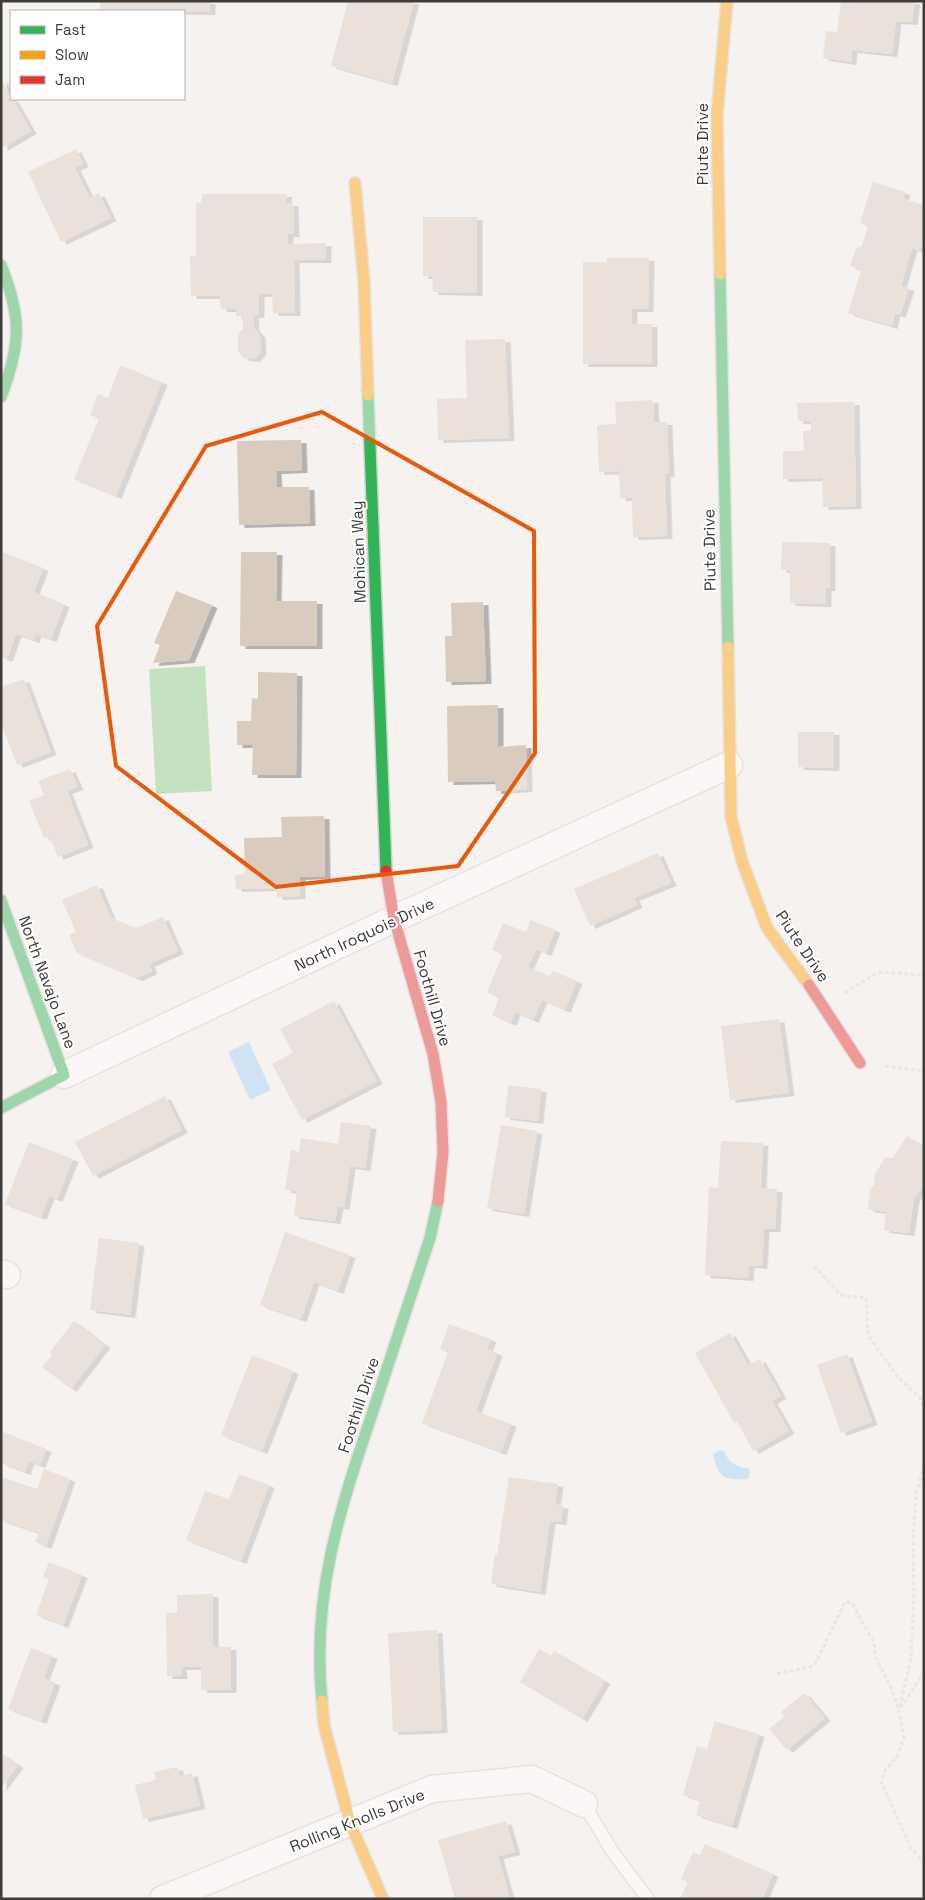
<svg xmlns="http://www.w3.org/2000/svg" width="925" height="1900" viewBox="0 0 925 1900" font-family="'Space Grotesk',sans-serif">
  <defs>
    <filter id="shadow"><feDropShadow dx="5.5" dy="3" stdDeviation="0" flood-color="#0004"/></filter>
  </defs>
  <rect width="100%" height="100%" fill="#f5f2f0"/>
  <path fill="#c5e2c0" d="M205,666L212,791L156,794L149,669Z"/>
  <g fill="#a2d1f9">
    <path d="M249,1042L271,1090L250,1100L228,1052Z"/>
    <path d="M720,1450L724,1451C727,1460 738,1469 748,1468L750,1472L748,1479C723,1480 719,1479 713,1454Z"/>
  </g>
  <g fill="#d9ccbf" filter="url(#shadow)">
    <path d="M100,1H210V12L100,11Z"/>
    <path d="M348,1H414L392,83L331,66Z"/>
    <path d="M841,1L858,3V1H915L912,22L896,21L892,54L852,50L851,62L823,58L826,31L837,32Z"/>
    <path d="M1,78L11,99H13L31,131L2,148Z"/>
    <path d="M76,149L83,164L75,168L90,198L99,193L111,218L61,242L28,172Z"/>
    <path d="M873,182L905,192L903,199L924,205V237L920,251L912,248L901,286L909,288L900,315L895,313L892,326L848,313L861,270L850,266L856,249L862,246L868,225L860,223Z"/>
    <path d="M202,194H287L286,203H293L294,234H288V244L326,243V260H294L295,313H273L272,294H259V315H253L254,328L260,335L261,352L254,359L244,358L238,351V334L243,329V316H236V309H221L220,296H191L190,256H196V203H202Z"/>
    <path d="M423,217H477V293L433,292L432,276H423Z"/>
    <path d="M607,258H649L648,309H632V324H652V364H583V262H607Z"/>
    <path d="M505,339L509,438L438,440L437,399L467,398L465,340Z"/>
    <path d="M120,365L162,382L116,496L74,479L99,418L90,415L98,394L108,398Z"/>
    <path d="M653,400L654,422H667L669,474H665L667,536L633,537L632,498H620L619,471L599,472L597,425L616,424L615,402Z"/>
    <path d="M854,402L856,506L823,507L822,478L783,479V451H804L803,431H811V421H798L797,403Z"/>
    <path d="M301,440L302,470L276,471L277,487H309L310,523L239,525L237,441Z"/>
    <path d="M782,542L830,543V588H826V604L790,603V570H781Z"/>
    <path d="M3,552L43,568L34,592L64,604L51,639L36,634L34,640L16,634L7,659L1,657V557Z"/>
    <path d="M241,552H277L276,601H317V646H240Z"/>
    <path d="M176,591L212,605L189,660L153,663L160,645L154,643Z"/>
    <path d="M483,602L486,681L446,682L445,636H452L451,603Z"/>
    <path d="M258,672L297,673L296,775H252L253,745H237V721H251L252,698L258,699Z"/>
    <path d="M24,679L51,752L17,765L1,723V687Z"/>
    <path d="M498,705V747L526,745L527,789L496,791L495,781L448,782L447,706Z"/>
    <path d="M798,732H834V768L798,767Z"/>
    <path d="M70,769L78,787L67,791L88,845L58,857L49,836L44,838L29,801L44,795L38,781Z"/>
    <path d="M324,816L325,876L300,877V896L277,897L276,888L236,889L235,875L245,874L244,838L282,837L281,817Z"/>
    <path d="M658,853L671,883L634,898L637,905L590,926L574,889Z"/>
    <path d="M97,885L111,918L136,928L163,917L178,951L149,964L152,971L137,978L77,953L69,935L76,932L62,900Z"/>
    <path d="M531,920L555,930L546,953L536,949L528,967L550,976L553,971L577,981L565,1010L542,1000L533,1020L515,1012L511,1023L492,1015L499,998L487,992L503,954L492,950L503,923L526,932Z"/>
    <path d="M334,1001L377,1081L302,1120L272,1064L293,1053L280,1029Z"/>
    <path d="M779,1019L789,1093L730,1100L721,1026Z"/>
    <path d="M508,1085L541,1089L538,1121L505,1117Z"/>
    <path d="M165,1096L182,1130L93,1176L75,1142Z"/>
    <path d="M341,1122L371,1126L365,1168L350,1166L344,1207L338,1206L335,1221L294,1216L297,1191L285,1190L291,1150L299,1152L301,1138L338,1144Z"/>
    <path d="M501,1125L537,1131L524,1214L487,1208Z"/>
    <path d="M907,1136L924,1146L923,1185L914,1199L909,1233L884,1230L886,1212L868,1209L870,1190L874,1185L875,1174L885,1158H893Z"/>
    <path d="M721,1141L763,1143L761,1188L777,1189L775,1229H764L762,1266L749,1265L748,1278L705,1275L709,1187L718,1188Z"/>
    <path d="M29,1142L73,1159L57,1199L49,1196L41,1217L5,1204Z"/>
    <path d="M285,1232L350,1255L338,1291L314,1282L301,1319L260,1305Z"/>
    <path d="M99,1238L139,1243L130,1315L90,1310Z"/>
    <path d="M74,1321L105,1345L71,1389L42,1367L52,1355L50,1352Z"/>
    <path d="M449,1324L491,1339L487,1349L497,1353L476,1411L511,1424L501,1452L422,1423L448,1352L440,1349Z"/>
    <path d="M730,1333L748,1365L760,1359L781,1396L772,1401L789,1431L753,1451L737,1421L734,1423L695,1353Z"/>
    <path d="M847,1354L872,1422L841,1433L817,1365Z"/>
    <path d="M252,1355L293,1371L262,1451L221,1435Z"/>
    <path d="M1,1431L46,1449L40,1465L29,1461L25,1472L1,1463Z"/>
    <path d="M44,1469L70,1479L46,1546L35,1542L39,1533L1,1520V1477L37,1489Z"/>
    <path d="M239,1474L269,1485L241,1561L186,1540L205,1491L229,1499Z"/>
    <path d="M509,1477L558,1484L555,1504L563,1506L561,1522L550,1521L540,1592L491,1584L495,1555H497Z"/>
    <path d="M49,1562L82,1575L63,1625L36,1615L49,1579L43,1577Z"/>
    <path d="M213,1594V1647H231V1690H201V1667H181L182,1676H167L166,1613H177V1595Z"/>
    <path d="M437,1630L442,1730L393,1732L388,1633Z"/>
    <path d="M31,1648L52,1656L44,1678L55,1683L41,1721L8,1709Z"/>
    <path d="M539,1649L551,1656L554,1651L605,1681L582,1719L520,1682Z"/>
    <path d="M804,1693L825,1718L787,1750L769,1729L784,1717L781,1712Z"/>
    <path d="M715,1721L759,1734L732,1826L696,1815L700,1800L683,1795L697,1746L707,1749Z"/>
    <path d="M1,1753L18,1765L1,1788Z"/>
    <path d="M177,1767L180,1776L192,1773L200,1806L143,1819L135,1785L156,1780L154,1772Z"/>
    <path d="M506,1821L515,1852L498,1856L510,1899H455L438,1840Z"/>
    <path d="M705,1844L773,1874L762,1899H680L688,1882L681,1879L693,1852L700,1855Z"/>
  </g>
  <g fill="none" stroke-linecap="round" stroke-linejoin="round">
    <g stroke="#d1cfcd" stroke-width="15">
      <path id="lane" d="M584,1804L612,1851L648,1899"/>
    </g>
    <g stroke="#d1cfcd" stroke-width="29">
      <g id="street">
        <path d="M64,1075L394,919L729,765"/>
        <path d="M1,1273L7,1275"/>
        <path d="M163,1899L432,1789L532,1779L584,1804"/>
      </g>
    </g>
    <g stroke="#d1cfcd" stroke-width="14">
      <g id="fast">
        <path d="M1,265C22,317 21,345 1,397"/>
        <path d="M720,274L728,647"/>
        <path d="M368,395L386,871"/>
        <path d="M1,900L64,1075L1,1108"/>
        <path d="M322,1701C311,1596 340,1509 373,1411C392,1354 411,1296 430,1238L438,1201"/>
      </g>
    </g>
    <g stroke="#d1cfcd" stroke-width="14">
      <g id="slow">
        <path d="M355,183L364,282L368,395"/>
        <path d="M720,274L717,115L727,1"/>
        <path d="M728,647L731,817L742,861L767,928L809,985"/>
        <path d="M322,1701L324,1725L350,1823L383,1899"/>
      </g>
    </g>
    <g stroke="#d1cfcd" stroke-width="14">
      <g id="jam">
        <path d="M386,871L394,919L433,1054L441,1102L443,1152L438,1201"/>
        <path d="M809,985L860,1063"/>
      </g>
    </g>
    <g stroke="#d9d8d7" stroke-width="3" stroke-dasharray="4 2.5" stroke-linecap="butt">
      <path d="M845,993L875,974L882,972L924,975"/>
      <path d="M885,1066L924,1071"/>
      <path d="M814,1266L841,1295L866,1298L868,1335L896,1375L919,1397L924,1407"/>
      <path d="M924,1465L916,1494L913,1543L914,1598L911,1658L899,1711L904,1737L897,1757L886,1769L881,1781L911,1848L924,1863"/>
      <path d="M777,1674L814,1666L845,1602L852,1603L874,1643L875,1655L893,1693L899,1709"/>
      <path d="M901,1708L924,1672"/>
    </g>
    <use href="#lane" stroke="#fefdfd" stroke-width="12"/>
    <use href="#street" stroke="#fefdfd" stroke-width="26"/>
    <use href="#fast" stroke="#30b455" stroke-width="11"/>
    <use href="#slow" stroke="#ff9f0a" stroke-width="11"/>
    <use href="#jam" stroke="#e5322d" stroke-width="11"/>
  </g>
  <path d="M0 0H925V1900H0ZM322,412L534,531L535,753L458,866L276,887L116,766L97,626L206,446Z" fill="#f5f2f0" fill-opacity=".55" fill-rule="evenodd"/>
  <path fill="none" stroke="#e8590c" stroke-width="4" stroke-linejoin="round" d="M322,412L534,531L535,753L458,866L276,887L116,766L97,626L206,446Z"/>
  <g text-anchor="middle" stroke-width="4" stroke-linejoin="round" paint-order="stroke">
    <g font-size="16" fill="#3f3d3a" stroke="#fff">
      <text transform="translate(702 144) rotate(-90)" y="6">Piute Drive</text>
      <text transform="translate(709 550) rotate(-91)" y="6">Piute Drive</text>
      <text transform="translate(358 552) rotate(-92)" y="6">Mohican Way</text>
      <text transform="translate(364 934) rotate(-25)" y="6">North Iroquois Drive</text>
      <text transform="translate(803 946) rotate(56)" y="6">Piute Drive</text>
      <text transform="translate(48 982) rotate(70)" y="6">North Navajo Lane</text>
      <text transform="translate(433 998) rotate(74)" y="6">Foothill Drive</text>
      <text transform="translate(358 1405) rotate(-72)" y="6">Foothill Drive</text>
      <text transform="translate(357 1820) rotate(-22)" y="6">Rolling Knolls Drive</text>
    </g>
  </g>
  <rect width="925" height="1900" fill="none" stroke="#3f3d3a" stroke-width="5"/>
  <rect x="10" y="10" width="175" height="90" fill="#ffffff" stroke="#b2b1b0"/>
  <rect x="20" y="26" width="25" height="8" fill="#30b455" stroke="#b2b1b0"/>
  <text x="55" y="35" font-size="15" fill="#3f3d3a">Fast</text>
  <rect x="20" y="51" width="25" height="8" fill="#ff9f0a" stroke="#b2b1b0"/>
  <text x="55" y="60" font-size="15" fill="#3f3d3a">Slow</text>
  <rect x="20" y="76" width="25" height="8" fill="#e5322d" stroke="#b2b1b0"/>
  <text x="55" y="85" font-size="15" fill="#3f3d3a">Jam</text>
</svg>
